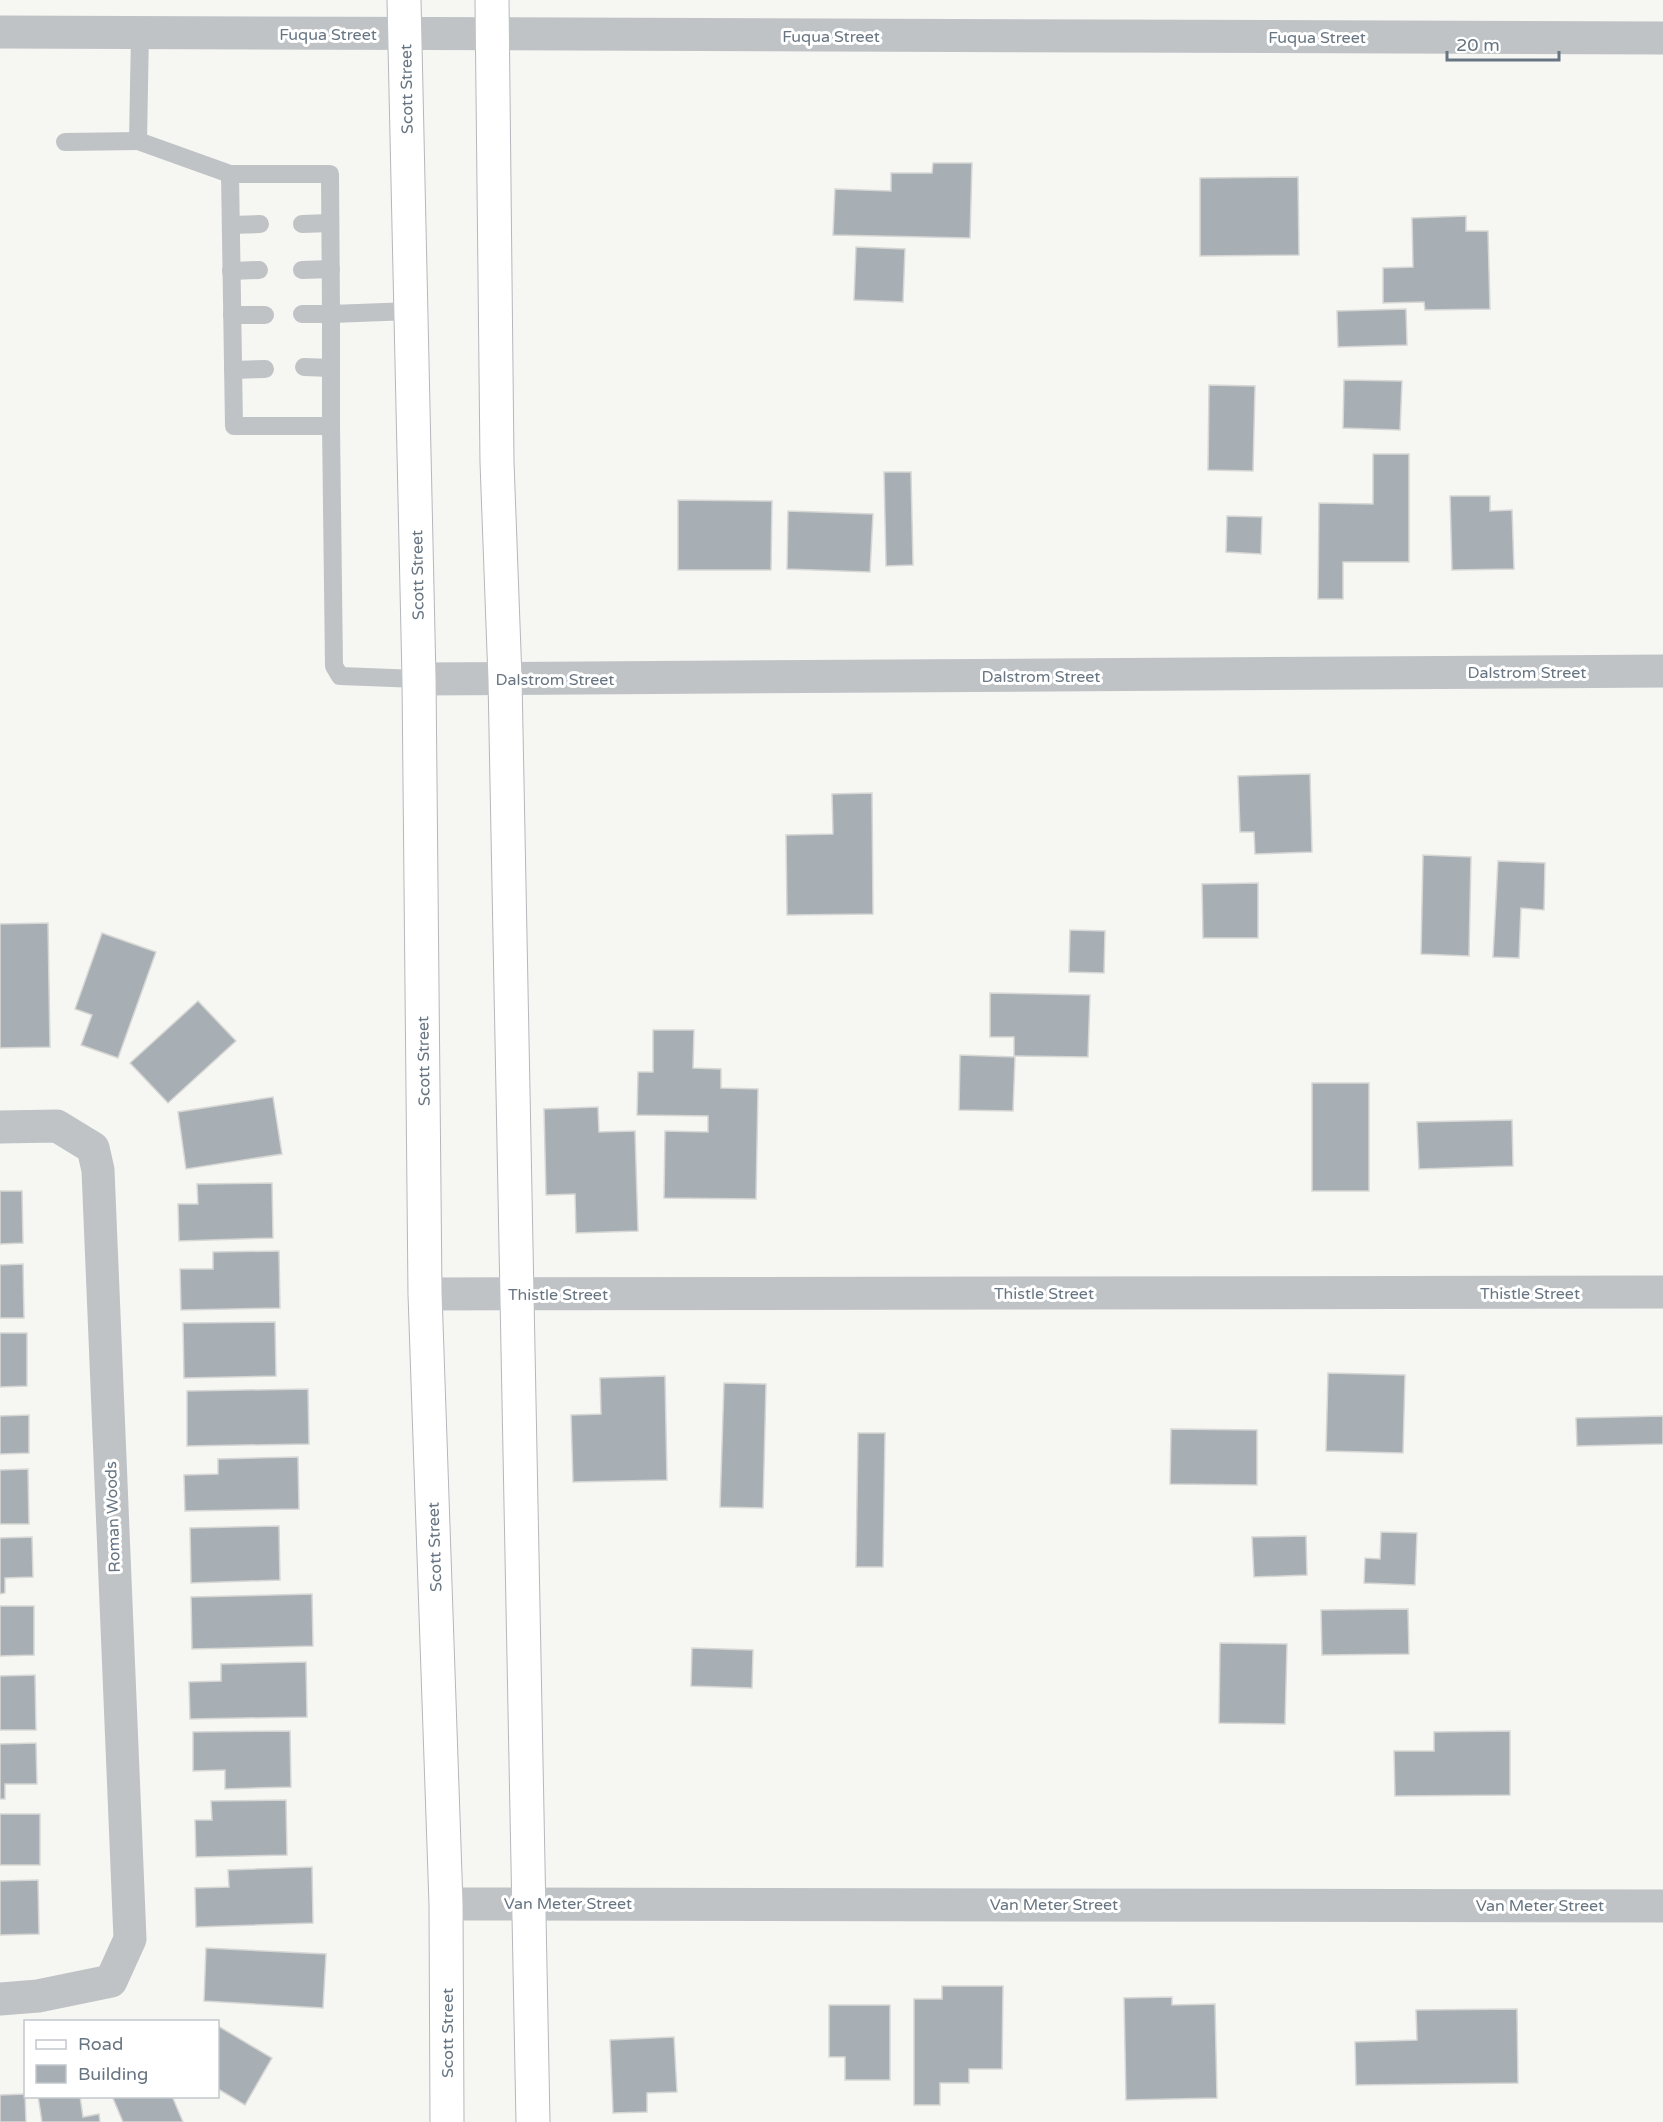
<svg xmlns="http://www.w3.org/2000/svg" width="1663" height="2122" viewBox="0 0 1663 2122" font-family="'Varela Round',sans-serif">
  <rect width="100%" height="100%" fill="#f6f6f3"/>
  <g fill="#a8afb4" stroke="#d7d7d5" stroke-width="1.5">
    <path d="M933,163H972L970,238L833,235L835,189L891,191V173H932Z"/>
    <path d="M1298,177L1299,255L1200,256V178Z"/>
    <path d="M1466,216V231H1488L1490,309L1425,310L1424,302L1383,303V268L1413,267L1412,218Z"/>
    <path d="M856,247L905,249L903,302L854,300Z"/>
    <path d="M1406,309L1407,345L1338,347L1337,311Z"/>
    <path d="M1344,380L1402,381L1400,430L1343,428Z"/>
    <path d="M1209,385L1255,386L1253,471L1208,470Z"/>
    <path d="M1373,454H1409V562H1343V599H1318L1319,503L1373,504Z"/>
    <path d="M884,472H911L913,565L886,566Z"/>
    <path d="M1450,496H1490V511L1512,510L1514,569L1452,570Z"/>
    <path d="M678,500L772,501L771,570H678Z"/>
    <path d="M788,511L873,514L870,572L787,569Z"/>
    <path d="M1227,516L1262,517L1261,554L1226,552Z"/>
    <path d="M1310,774L1312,852L1255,854L1254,832H1240L1238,776Z"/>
    <path d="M872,793L873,914L787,915L786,835L833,834L832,794Z"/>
    <path d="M1423,855L1471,857L1469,956L1421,954Z"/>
    <path d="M1498,861L1545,863L1544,910L1521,908L1519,958L1493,957Z"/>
    <path d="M1258,883V938H1203L1202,884Z"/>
    <path d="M48,923L50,1047L0,1048V924Z"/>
    <path d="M1070,930L1105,931L1104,973L1069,972Z"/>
    <path d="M102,933L156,952L118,1058L81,1045L92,1015L75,1009Z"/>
    <path d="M990,993L1090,995L1088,1057L1014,1056V1037H990Z"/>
    <path d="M198,1001L236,1041L168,1103L130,1063Z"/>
    <path d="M653,1030H694L693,1068L721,1069V1088L758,1089L756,1199L664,1198L665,1131L708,1132V1116L637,1115L638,1072H653Z"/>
    <path d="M960,1055L1015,1057L1013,1111L959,1110Z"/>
    <rect x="1312" y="1083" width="57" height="108"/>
    <path d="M273,1097L282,1154L186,1169L178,1112Z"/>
    <path d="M598,1107L599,1132L635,1131L638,1231L576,1233L575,1194L546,1195L544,1109Z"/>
    <path d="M1512,1120L1513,1166L1419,1169L1417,1122Z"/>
    <path d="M272,1183L273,1238L179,1241L178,1204H198L197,1184Z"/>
    <path d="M0,1191H22L23,1243L0,1244Z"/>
    <path d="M279,1251L280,1308L181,1310L180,1269H213V1252Z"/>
    <path d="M23,1264L24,1318H0V1265Z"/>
    <path d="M275,1322L276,1376L184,1378L183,1323Z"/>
    <path d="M0,1333H27V1386L0,1387Z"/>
    <path d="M1328,1373L1405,1375L1403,1453L1326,1451Z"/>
    <path d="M665,1376L667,1480L573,1482L571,1415L601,1414L600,1378Z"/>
    <path d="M724,1383L766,1384L763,1508L720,1507Z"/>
    <path d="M308,1389L309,1444L187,1446V1391Z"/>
    <path d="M29,1415V1453L0,1454V1416Z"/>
    <path d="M1663,1416V1444L1577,1446L1576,1418Z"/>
    <path d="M1171,1429L1257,1430V1485L1170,1484Z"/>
    <path d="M858,1433H885L883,1567H856Z"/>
    <path d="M298,1457L299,1509L185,1511L184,1475L218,1474V1459Z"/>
    <path d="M28,1469L29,1524H0V1470Z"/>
    <path d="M279,1526L280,1580L191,1583L190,1528Z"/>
    <path d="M1381,1532L1417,1533L1415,1585L1364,1583L1365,1558L1380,1559Z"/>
    <path d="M1306,1536L1307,1575L1254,1577L1252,1537Z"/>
    <path d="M32,1537L33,1577L5,1578V1593L0,1594V1538Z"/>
    <path d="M312,1594L313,1646L192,1649L191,1597Z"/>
    <path d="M0,1606H34V1655L0,1656Z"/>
    <path d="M1408,1609L1409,1654L1322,1655L1321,1610Z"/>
    <path d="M1220,1643L1287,1644L1285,1724L1219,1723Z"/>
    <path d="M692,1648L753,1650L752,1688L691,1686Z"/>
    <path d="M306,1662L307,1717L190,1719L189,1682L221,1681V1664Z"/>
    <path d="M35,1675L36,1730H0V1676Z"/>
    <path d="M290,1731L291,1787L225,1789V1770L193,1771V1732Z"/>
    <path d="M1510,1731V1795L1395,1796L1394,1751H1434V1732Z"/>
    <path d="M36,1743L37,1784H5V1799H0V1744Z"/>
    <path d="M286,1800L287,1855L196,1857L195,1820H212L211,1801Z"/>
    <rect x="0" y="1814" width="40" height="51"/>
    <path d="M312,1867L313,1923L196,1927L195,1888L229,1887L228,1870Z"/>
    <path d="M38,1880L39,1934L0,1935V1881Z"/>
    <path d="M206,1948L326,1954L323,2008L204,2001Z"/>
    <path d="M942,1986H1003L1002,2069H969V2083H940V2105H914V1999H942Z"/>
    <path d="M1172,1997V2005L1215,2004L1217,2098L1126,2100L1124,1998Z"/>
    <path d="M829,2005H890V2080H845V2057H829Z"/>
    <path d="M1517,2009L1518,2083L1356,2085L1355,2042L1417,2040L1416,2010Z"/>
    <path d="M218,2026L272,2058L245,2105L218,2089Z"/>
    <path d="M674,2037L677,2092L647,2093V2112L613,2113L610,2040Z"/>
    <path d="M25,2094L26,2122H0V2095Z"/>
    <path d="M38,2096H80L83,2117L99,2114L100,2122H42Z"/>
    <path d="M112,2096H172L183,2122H123Z"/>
  </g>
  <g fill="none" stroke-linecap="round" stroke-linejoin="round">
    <g stroke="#b4b8bc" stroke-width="35">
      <g id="secondary">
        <path d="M404,0L419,679L425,1294L446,1904L447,2122"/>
        <path d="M492,0L497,462L505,679L533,2122"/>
      </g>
    </g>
    <g stroke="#bfc3c6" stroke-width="18">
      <path d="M140,33L138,141L230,174H330L331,314L411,311"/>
      <path d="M65,142L138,141"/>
      <path d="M230,174L234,426H331V314H302"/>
      <path d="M302,224L330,223"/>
      <path d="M231,225L260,224"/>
      <path d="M302,270L331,269"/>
      <path d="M231,271L259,270"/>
      <path d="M232,315H265"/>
      <path d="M304,367L331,368"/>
      <path d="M233,370L265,369"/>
      <path d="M331,426L334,666L340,676L419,679"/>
    </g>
    <g stroke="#bfc3c6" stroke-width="33">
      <path d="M0,32L1663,38"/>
      <path d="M419,679L1663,671"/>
      <path d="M0,1127L57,1126L93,1148L98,1170L130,1939L111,1981L38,1996L0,1999"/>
      <path d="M425,1294L1663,1292"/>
      <path d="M446,1904L1663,1906"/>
    </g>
    <use href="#secondary" stroke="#fff" stroke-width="33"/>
  </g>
  <g text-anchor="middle" stroke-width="6" stroke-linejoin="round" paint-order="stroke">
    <g font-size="16" fill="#677582" stroke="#fff">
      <text x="328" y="40">Fuqua Street</text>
      <text x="831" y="42">Fuqua Street</text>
      <text x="1317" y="43">Fuqua Street</text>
      <text transform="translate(406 89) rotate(-91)" y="6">Scott Street</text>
      <text transform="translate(417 575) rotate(-91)" y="6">Scott Street</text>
      <text x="1527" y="678">Dalstrom Street</text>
      <text x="1041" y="682">Dalstrom Street</text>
      <text x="555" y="685">Dalstrom Street</text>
      <text transform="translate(423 1061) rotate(-91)" y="6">Scott Street</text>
      <text x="1044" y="1299">Thistle Street</text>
      <text x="1530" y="1299">Thistle Street</text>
      <text x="558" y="1300">Thistle Street</text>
      <text transform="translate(112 1517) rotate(-92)" y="6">Roman Woods</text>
      <text transform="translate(434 1547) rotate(-92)" y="6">Scott Street</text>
      <text x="568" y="1909">Van Meter Street</text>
      <text x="1054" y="1910">Van Meter Street</text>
      <text x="1540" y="1911">Van Meter Street</text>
      <text transform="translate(447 2033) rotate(-90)" y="6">Scott Street</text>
    </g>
  </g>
  <rect x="24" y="2020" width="195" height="78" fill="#ffffff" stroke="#c2c8cd" stroke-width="1.5"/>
  <rect x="36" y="2040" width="30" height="9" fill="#ffffff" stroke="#c2c8cd" stroke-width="1.5"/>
  <text x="78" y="2050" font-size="18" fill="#677582">Road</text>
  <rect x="36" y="2065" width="30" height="18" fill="#a8afb4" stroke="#c2c8cd" stroke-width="1.5"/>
  <text x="78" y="2080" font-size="18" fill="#677582">Building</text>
  <path d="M1447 51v9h112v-9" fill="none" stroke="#677582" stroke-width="3"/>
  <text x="1456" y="51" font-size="18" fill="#677582" stroke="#ffffff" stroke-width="4.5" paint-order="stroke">20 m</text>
</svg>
